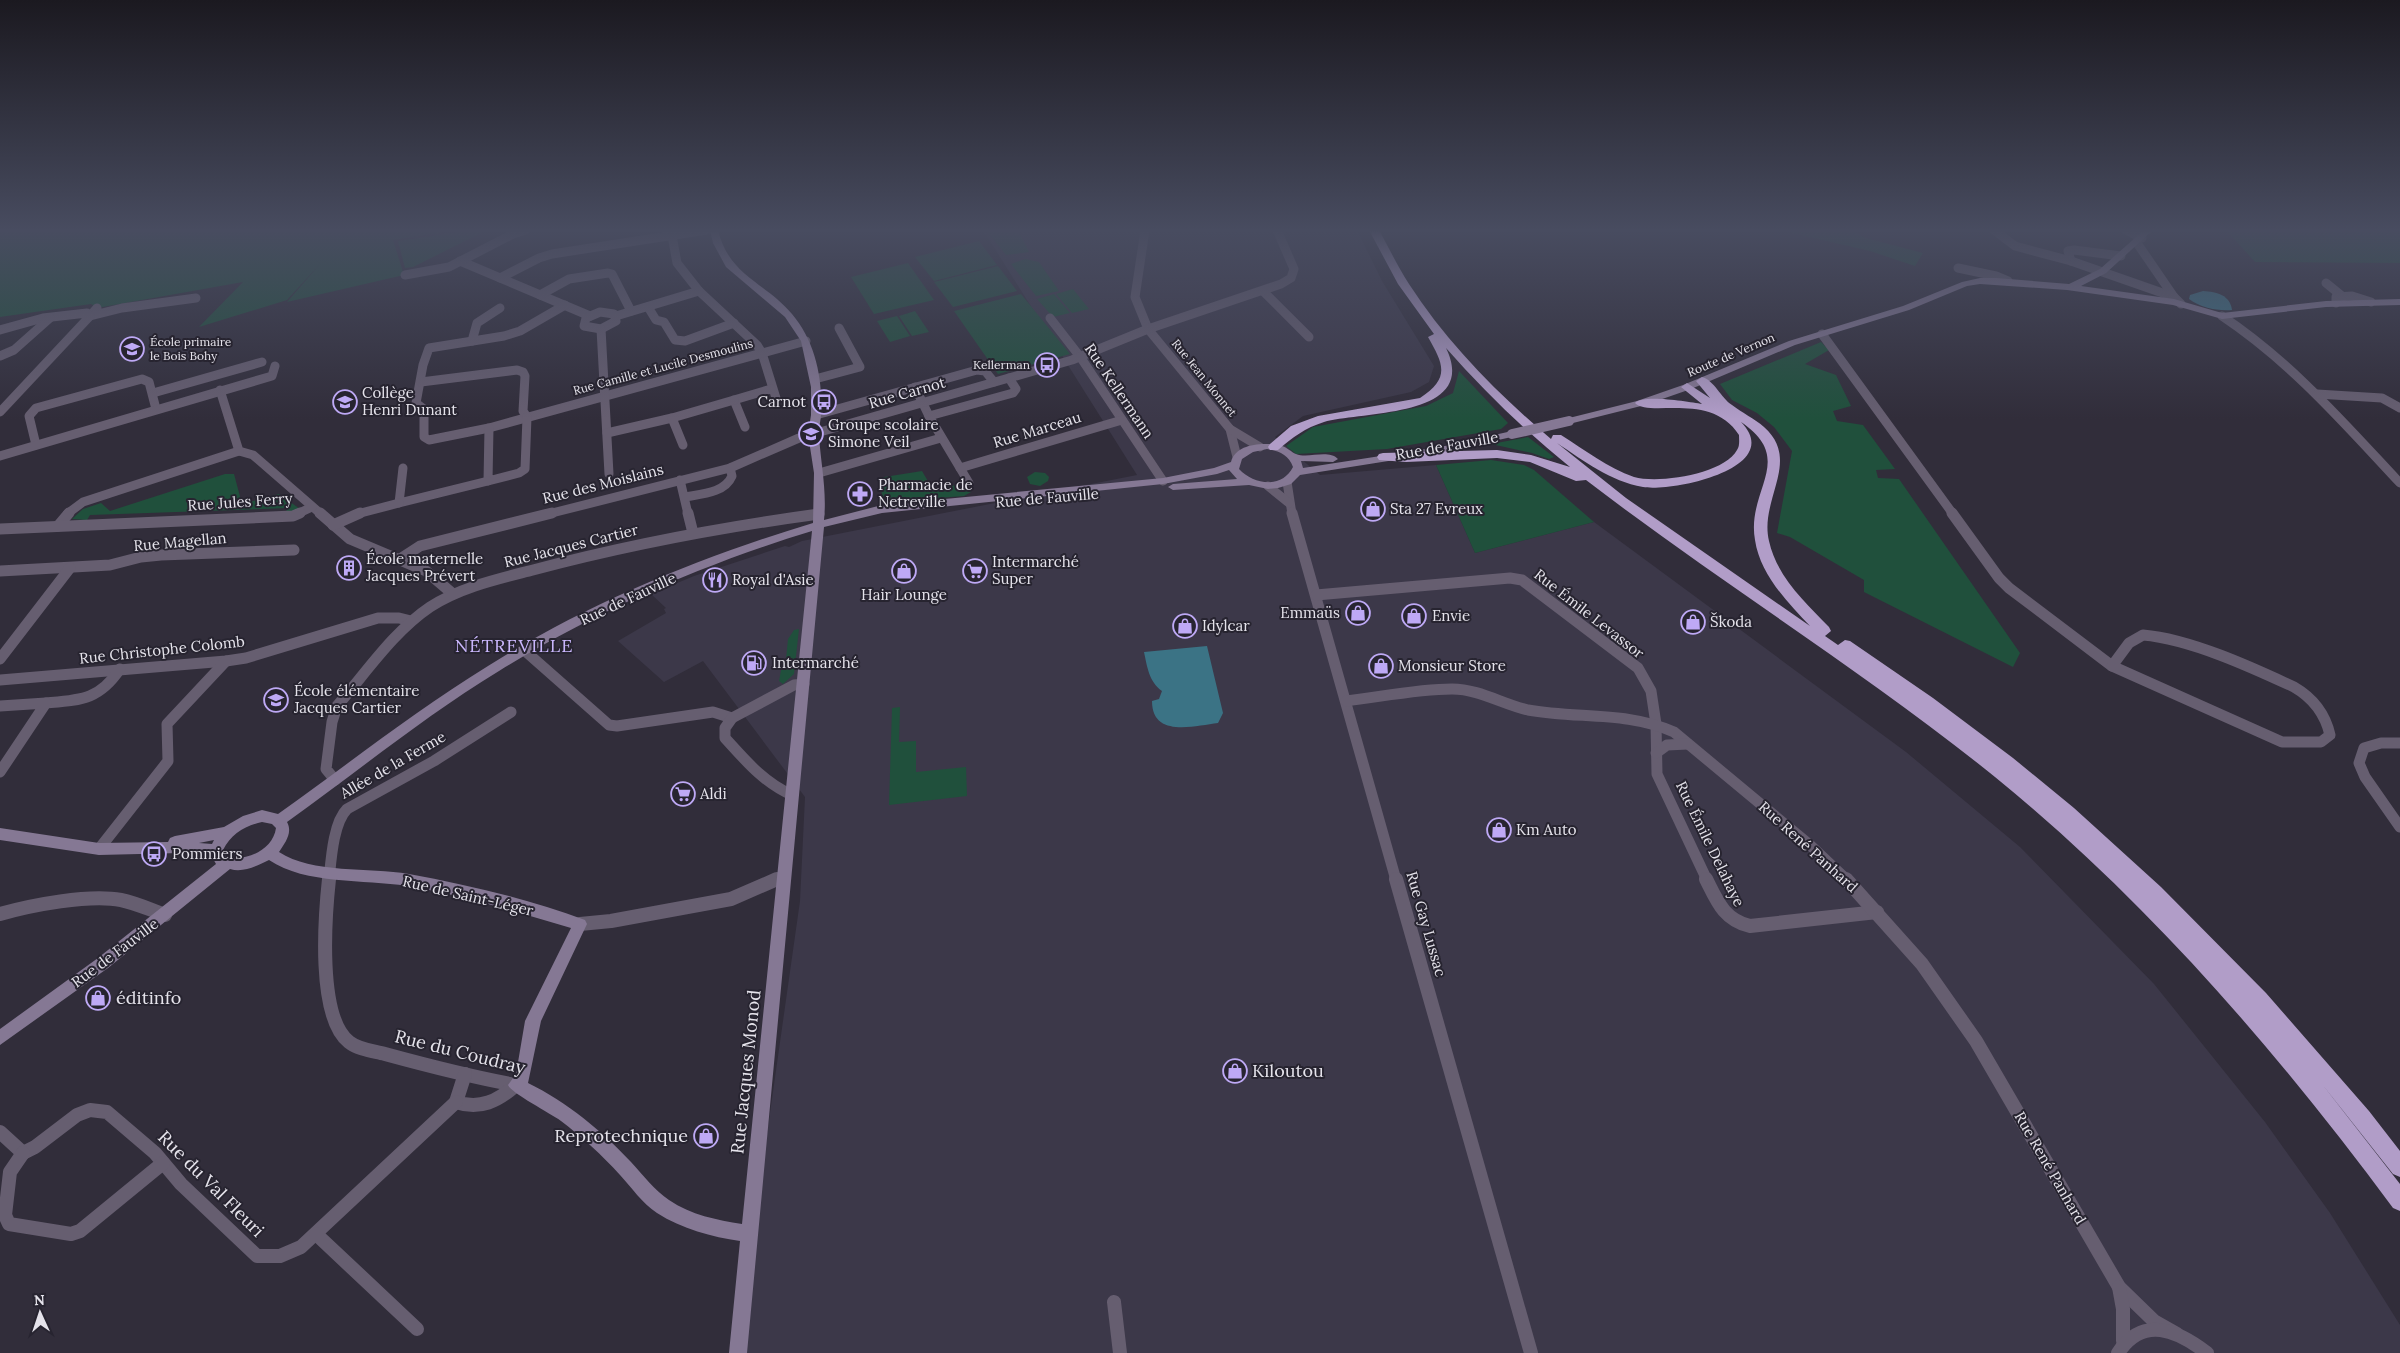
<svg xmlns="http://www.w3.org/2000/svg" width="2400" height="1353" viewBox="0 0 2400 1353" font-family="Lora,serif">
  <rect width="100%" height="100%" fill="#312d3a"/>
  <path fill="#3c3849" d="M983,230H1357L1382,281L1434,366L1429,382L1411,392L1303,416L1275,437L1320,475L1436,465L1475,553L1594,522L1906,752L2020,847L2154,984L2265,1122L2330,1213L2400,1325V1353H736L800,901L805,797L703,661L664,682L618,641L666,613L664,609L666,608L651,594L694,576L785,546L789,547L802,541L1137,475Z"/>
  <g fill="#20503c">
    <path d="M0,230H459L393,240L404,275L287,302L320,264L287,300L199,327L243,282L97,308L91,304L0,317Z"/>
    <path d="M471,230H487L413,267L405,268L398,241Z"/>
    <path d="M986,230H1018L1029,252L1006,255Z"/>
    <path d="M1779,230H1851L1866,238L1923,253L1915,266L1870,251Z"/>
    <path d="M2226,230H2400V263L2255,262Z"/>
    <path d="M979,241L997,265L934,281L915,257Z"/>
    <path d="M1025,259L1039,262L1059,291L1036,296L1011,264Z"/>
    <path d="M908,263L934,300L874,314L851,277Z"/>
    <path d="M998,266L1017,291L953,307L934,282Z"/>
    <path d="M1073,289L1089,309L1072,313L1056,294Z"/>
    <path d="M1021,294L1070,354L998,374L954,311Z"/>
    <path d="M1054,294L1070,313L1053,317L1037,299Z"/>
    <path d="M915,311L929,332L912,336L899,316Z"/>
    <path d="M897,316L910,336L890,342L877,321Z"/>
    <path d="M1821,342L1829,350L1805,364L1836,375L1851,406L1833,411L1837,421L1863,425L1895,469L1876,470L1878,478L1899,479L2020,653L2013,667L1864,592V580L1790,537L1777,533L1792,451L1774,427L1757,413L1732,400L1720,384Z"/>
    <path d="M1459,371L1508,423L1501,429L1387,449L1296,454L1286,446L1313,427L1426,406L1453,393Z"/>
    <path d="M1528,437L1554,457L1549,459L1532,453L1491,444Z"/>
    <path d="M1491,460L1524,465L1534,470L1594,522L1475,553L1436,465Z"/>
    <path d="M922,471L932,488L967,484L971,492L964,496L884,502L878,478Z"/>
    <path d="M1035,472L1045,473L1049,477L1048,481L1040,486L1030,484L1027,477Z"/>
    <path d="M225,474H234L242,504L279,494L300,509L285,513L288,508L90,515L87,520L72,519L83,509L101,503L110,511Z"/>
    <path d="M799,629L794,674L783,684L779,681L782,665L786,659L788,639L794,630Z"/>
    <path d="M900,707L899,742L916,741V772L966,767L967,796L889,805L892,708Z"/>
  </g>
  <g fill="#3b7385">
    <path d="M2203,291C2217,292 2230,295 2232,310C2217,311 2201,308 2189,299L2190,295Z"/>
    <path d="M1207,646L1223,713L1218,723C1194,726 1152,738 1152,701L1159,699L1162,691C1149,682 1147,666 1144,652Z"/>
  </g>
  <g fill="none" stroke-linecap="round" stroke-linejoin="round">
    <g stroke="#665e70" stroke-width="9">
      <path d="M671,230L677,263L699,291L757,345L762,353L776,398"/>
      <path d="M1145,230L1135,297L1148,329L1230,429L1237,457"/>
      <path d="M1994,230L2015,246L2071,261L2174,297L2181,304"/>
      <path d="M2126,230L2142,238"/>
      <path d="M2137,243L2174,297"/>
      <path d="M460,261L590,316"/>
      <path d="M2071,261L2068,251L2074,250L2121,256"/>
      <path d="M1958,268L1996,276L2008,281"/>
      <path d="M405,275L449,267L513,234L526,230"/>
      <path d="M500,278L539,258L552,254L707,230"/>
      <path d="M2326,283L2342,296"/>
      <path d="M1263,291L1309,337"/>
      <path d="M540,295L569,279L608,273L612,274L631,311"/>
      <path d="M2336,303V297L2352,296L2371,302"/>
      <path d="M565,305L520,331L504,336L429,348L423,365L416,403L424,409V437L429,440L489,428L806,341"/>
      <path d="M648,307L656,320L664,322L675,340L685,341L734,323"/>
      <path d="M97,308L90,316L122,308L196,298"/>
      <path d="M600,312L614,314L616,321L601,329L584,326L586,318Z"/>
      <path d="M616,316L699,291"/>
      <path d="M2222,316C2291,362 2344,423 2400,483"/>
      <path d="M1050,318L1081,358L1163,481"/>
      <path d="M601,329L609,474"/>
      <path d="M0,330L43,318L87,313L90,316L0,412"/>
      <path d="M1822,334L1953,514"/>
      <path d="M472,341L477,323L500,308"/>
      <path d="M0,356L14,350L50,318"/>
      <path d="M815,379L860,367L839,328"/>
      <path d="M421,382L517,370L523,372L525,376L523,411L527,417"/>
      <path d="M915,387L929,416L969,483"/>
      <path d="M220,390L239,451L253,455L321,514"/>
      <path d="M153,393L262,362"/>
      <path d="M2317,394L2382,398L2400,408"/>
      <path d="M816,415L977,370L985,371L994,382"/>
      <path d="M929,416L1013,393L1016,389L1009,378"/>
      <path d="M745,427L734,400L771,389"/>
      <path d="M489,428L488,481L519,473L525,469L527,417"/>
      <path d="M1230,429L1260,447"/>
      <path d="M607,433L672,418"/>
      <path d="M36,445L29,416L36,408L142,379L149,382L156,409"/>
      <path d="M683,445L672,418L734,400"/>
      <path d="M0,456L272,376L275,366"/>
      <path d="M403,468L399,503L488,481"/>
      <path d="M960,468L1122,420"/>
      <path d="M819,473L941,438"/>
      <path d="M680,480L688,514"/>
      <path d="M1287,482L1292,514"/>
      <path d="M1268,486L1289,503"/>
      <path d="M685,497C701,494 725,493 732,476L730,468"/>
      <path d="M67,514L83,502L239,451"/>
      <path d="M297,514L312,507"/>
      <path d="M357,514L399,503"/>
      <path d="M548,514L730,468L799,438L1072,360L1148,329L1281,284L1291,278L1294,269L1277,230"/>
    </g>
    <g stroke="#665e70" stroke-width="11">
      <path d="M320,513L350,539L426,571L453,594"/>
      <path d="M688,513L693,533"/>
      <path d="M1292,513L1396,880"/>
      <path d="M1952,513L1999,578L2009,588L2112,666"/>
      <path d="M333,525L360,513"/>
      <path d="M58,526L69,513"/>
      <path d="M0,529L293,516L300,513"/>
      <path d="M400,559L420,546L552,513"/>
      <path d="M0,571L110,565L141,557L161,555L294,550"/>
      <path d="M1316,595L1510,578L1522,580L1638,668L1651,691L1656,724L1657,774L1707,880"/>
      <path d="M2143,635C2190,639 2251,667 2294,687C2313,698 2325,713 2330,735L2321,742H2282L2112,666L2129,643Z"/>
      <path d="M524,650L609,725L617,726L713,712L732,718"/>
      <path d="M0,659L70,568"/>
      <path d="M0,680L226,661L246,658L378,618H399L411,621"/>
      <path d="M1346,701C1380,697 1418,689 1452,689C1479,689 1502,704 1528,710C1577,719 1627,711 1674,732L1811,846L1847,880"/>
      <path d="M46,703C81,700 99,700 120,669"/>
      <path d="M0,706L46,703L0,772"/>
      <path d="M2400,743H2381L2364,748L2359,763L2365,777L2400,827"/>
      <path d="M1656,753L1667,745L1688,744"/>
      <path d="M335,780L326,769L332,722L337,706C366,673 393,632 430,607C461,587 498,579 533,570C627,545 723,527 819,514"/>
      <path d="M792,795C764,783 745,760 725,738V728L732,718L794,685L804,684"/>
      <path d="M99,849L168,761L167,724L226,661"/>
      <path d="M329,880C331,861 333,823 347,809L434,761L511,712"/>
      <path d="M774,880L784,876"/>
    </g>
    <g stroke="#665e70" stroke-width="14">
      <path d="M329,879C325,916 317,1017 349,1042C359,1050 374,1051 385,1054C429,1066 472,1077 516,1085"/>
      <path d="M1396,879L1531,1353"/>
      <path d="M1706,879C1717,901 1724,920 1750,926L1877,912"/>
      <path d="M1846,879L1922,964L1976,1041L2119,1287L2154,1321L2177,1334"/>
      <path d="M0,914C32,905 89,894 121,900C136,903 151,910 165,915"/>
      <path d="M580,924L611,921L731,899L777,879"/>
      <path d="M465,1074L456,1102C480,1110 498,1101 516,1085"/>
      <path d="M0,1132L23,1153"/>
      <path d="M23,1153L35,1147L77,1115L90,1110L107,1112L155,1153L181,1184L257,1256H280L301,1247L456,1102"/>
      <path d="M23,1153L10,1172L5,1215L9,1224L71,1234L80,1231L163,1163"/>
      <path d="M316,1234L417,1329"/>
      <path d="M2119,1287L2123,1309V1341"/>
      <path d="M1114,1302L1120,1353"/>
      <path d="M2118,1353C2143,1315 2177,1330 2207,1353"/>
    </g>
    <g fill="#857894" fill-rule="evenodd">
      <path d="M710,230H718C729,276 765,282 792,314C815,341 823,378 821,414C821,421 818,429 819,436C821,465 827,491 824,520L882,505L1163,478L1214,468L1231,462C1236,442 1267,442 1282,446C1288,448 1291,452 1296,454C1308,459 1328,449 1338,459L1333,462L1301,461L1303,468L1445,446L1512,431L1517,434L1516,436L1445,452L1300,475L1291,484L1278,488L1268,489L1249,485L1173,490L1168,487L1173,484L1237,479L1229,470L1217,474L1163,484L882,513L824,527L747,1353H729L740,1241C712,1237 682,1229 657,1213C642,1203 632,1188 620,1175C602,1155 582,1137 561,1121C550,1113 511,1093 508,1085L516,1074L525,1021L571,928C517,912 462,895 407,886C364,879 306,885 269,860C257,866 243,873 230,869L108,968L0,1045V1029L98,958L216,864L211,855L180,853L99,855L0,840V828L99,843L168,842L170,838L175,836L224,827L243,816L262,810L278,814C347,765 415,711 488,666C588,603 700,557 813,523L814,473L808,434L811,415V387L801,341L785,317L726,267L713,243ZM1267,449C1279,451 1289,455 1293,467C1282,489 1254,485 1239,469L1242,459L1253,452ZM812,531L742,1224C717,1220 691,1215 669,1200C654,1190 644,1176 631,1162C602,1131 567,1102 528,1083L541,1021L587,924L585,920C529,899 468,885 409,874C369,867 312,874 279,852C285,843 293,833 287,822C357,772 425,716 499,671C596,611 703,564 812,531ZM262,822L272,824L276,828C273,850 246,862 226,857L223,850C231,834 245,826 262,822ZM214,840L212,844L199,843Z"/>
      <path d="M2144,230H2153L2106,273L2081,286L2174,299L2222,313L2326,301L2400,299V305L2326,307L2222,319L2173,305L2067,290L1980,284L1967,286L1909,310L1795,345L1691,389L1645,405L1569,424L1564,421L1565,419L1637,401L1683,385L1789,341L1903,306L1962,282L1980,278H1996L2069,284L2100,269Z"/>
    </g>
    <path fill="#b19dc8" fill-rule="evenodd" d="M1369,230H1379C1389,248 1398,267 1409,284C1447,343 1498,394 1551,439L1553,435H1561C1585,450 1608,468 1634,477C1659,484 1724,474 1737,450C1740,446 1739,440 1739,435C1711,391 1649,418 1635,403C1643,394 1689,402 1702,404L1681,387L1687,383L1710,398L1696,381L1702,377C1714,380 1721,398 1732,405C1742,413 1754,418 1764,427C1802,461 1759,499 1769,541C1777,577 1805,602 1829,627L1831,631L1825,636L1838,645L1845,640L1850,641L1933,698L2013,758L2074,808L2161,887L2266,993L2369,1111L2400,1151V1177L2393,1174L2322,1084L2400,1184V1211L2393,1208C2276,1050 2148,902 1995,777C1864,671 1720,583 1586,480L1576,481L1530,462L1497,458L1406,462L1379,460L1377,457L1379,454L1383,453L1497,450L1531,455L1570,467C1525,431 1484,391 1446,348C1480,418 1364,411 1324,422C1305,428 1293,437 1278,450H1270L1268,447L1270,444L1291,426L1318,416L1420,398C1450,378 1444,365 1428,337L1434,334L1398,284ZM1741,422C1797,460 1746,489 1755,540C1760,574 1787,602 1810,626L1626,498L1557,443C1584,461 1610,481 1643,487C1673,492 1786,468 1741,422Z"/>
    <path stroke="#857894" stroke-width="10" d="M1512,434L1569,421"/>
  </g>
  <linearGradient id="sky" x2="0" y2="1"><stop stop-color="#1b1920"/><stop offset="0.55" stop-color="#484c60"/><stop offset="1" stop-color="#484c60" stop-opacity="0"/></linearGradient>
  <rect width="2400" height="419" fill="url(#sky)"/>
  <defs>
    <g id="school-ring" transform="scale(1.25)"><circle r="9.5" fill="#272430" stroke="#bea9f5" stroke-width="1.5"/><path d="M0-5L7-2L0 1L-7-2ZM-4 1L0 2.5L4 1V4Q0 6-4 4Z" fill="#bea9f5"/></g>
    <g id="bus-ring" transform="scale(1.25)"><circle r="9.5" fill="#272430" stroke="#bea9f5" stroke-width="1.5"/><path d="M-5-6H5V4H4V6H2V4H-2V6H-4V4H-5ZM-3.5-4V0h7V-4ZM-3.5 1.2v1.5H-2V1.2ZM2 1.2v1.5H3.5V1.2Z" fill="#bea9f5"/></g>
    <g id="pharmacy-ring" transform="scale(1.25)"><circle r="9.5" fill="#272430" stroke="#bea9f5" stroke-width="1.5"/><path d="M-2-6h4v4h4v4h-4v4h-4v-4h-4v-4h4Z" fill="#bea9f5"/></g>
    <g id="shop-ring" transform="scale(1.25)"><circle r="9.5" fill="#272430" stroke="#bea9f5" stroke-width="1.5"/><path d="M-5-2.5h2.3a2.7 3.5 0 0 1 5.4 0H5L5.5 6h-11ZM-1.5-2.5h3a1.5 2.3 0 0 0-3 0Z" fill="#bea9f5"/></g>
    <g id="building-ring" transform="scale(1.25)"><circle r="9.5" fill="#272430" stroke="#bea9f5" stroke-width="1.5"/><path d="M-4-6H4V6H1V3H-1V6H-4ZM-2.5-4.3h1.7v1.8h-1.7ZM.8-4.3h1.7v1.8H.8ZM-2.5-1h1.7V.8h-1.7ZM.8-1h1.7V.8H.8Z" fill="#bea9f5"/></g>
    <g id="supermarket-ring" transform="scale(1.25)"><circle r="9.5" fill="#272430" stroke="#bea9f5" stroke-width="1.5"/><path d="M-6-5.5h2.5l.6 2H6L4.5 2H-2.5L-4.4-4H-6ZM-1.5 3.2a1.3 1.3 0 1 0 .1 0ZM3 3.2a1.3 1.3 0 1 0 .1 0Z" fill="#bea9f5"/></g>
    <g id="restaurant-ring" transform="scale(1.25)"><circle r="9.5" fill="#272430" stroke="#bea9f5" stroke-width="1.5"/><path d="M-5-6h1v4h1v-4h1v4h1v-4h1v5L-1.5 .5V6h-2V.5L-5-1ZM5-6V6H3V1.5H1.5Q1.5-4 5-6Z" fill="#bea9f5"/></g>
    <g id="fuel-ring" transform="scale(1.25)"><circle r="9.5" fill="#272430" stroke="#bea9f5" stroke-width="1.5"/><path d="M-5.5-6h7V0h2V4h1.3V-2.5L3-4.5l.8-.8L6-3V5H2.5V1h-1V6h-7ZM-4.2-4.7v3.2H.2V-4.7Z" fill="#bea9f5"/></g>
  </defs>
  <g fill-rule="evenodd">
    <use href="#school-ring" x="132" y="349"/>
    <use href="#bus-ring" x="1047" y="365"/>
    <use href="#school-ring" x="345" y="402"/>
    <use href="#bus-ring" x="824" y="402"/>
    <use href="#school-ring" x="811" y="434"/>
    <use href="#pharmacy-ring" x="860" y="494"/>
    <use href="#shop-ring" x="1373" y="509"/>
    <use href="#building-ring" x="349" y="568"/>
    <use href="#shop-ring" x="904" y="571"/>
    <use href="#supermarket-ring" x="975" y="571"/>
    <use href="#restaurant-ring" x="715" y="580"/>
    <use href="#shop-ring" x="1358" y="613"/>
    <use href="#shop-ring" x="1414" y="616"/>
    <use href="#shop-ring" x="1693" y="622"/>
    <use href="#shop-ring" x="1185" y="626"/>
    <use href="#fuel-ring" x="754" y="663"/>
    <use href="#shop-ring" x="1381" y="666"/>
    <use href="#school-ring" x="276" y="700"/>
    <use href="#supermarket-ring" x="683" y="794"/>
    <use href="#shop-ring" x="1499" y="830"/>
    <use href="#bus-ring" x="154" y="854"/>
    <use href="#shop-ring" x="98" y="998"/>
    <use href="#shop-ring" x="1235" y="1071"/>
    <use href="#shop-ring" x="706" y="1136"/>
  </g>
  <g text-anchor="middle" stroke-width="4" stroke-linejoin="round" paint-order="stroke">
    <g font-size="12" fill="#e5e3eb" stroke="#272430" text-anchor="start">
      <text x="150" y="346">École primaire<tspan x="150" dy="14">le Bois Bohy</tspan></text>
      <text x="1030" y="369" text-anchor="end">Kellerman</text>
    </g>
    <g font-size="12" fill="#e5e3eb" stroke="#272430">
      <text transform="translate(1731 355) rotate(-23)" y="4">Route de Vernon</text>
      <text transform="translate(663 367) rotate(-15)" y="4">Rue Camille et Lucile Desmoulins</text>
      <text transform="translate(1204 378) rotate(51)" y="4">Rue Jean Monnet</text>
    </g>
    <g font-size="15" fill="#e5e3eb" stroke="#272430">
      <text transform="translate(1119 391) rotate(56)" y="5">Rue Kellermann</text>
      <text transform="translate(907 393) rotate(-16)" y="5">Rue Carnot</text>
      <text transform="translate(1037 430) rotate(-17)" y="5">Rue Marceau</text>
      <text transform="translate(1447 446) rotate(-10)" y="5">Rue de Fauville</text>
      <text transform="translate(603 484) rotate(-14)" y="5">Rue des Moislains</text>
      <text transform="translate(1047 498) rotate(-5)" y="5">Rue de Fauville</text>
      <text transform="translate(240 502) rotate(-4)" y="5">Rue Jules Ferry</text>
      <text transform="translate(180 542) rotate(-5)" y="5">Rue Magellan</text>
      <text transform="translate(571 546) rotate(-14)" y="5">Rue Jacques Cartier</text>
      <text transform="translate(628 599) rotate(-25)" y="5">Rue de Fauville</text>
      <text transform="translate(1589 614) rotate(38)" y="5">Rue Émile Levassor</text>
      <text transform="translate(162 650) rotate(-6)" y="5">Rue Christophe Colomb</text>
      <text transform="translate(393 765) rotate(-30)" y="5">Allée de la Ferme</text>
      <text transform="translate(1710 844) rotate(64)" y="5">Rue Émile Delahaye</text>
      <text transform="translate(1808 847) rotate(42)" y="5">Rue René Panhard</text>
      <text transform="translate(468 896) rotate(13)" y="5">Rue de Saint-Léger</text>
      <text transform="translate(1426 924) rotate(74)" y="5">Rue Gay Lussac</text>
      <text transform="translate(115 953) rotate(-37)" y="5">Rue de Fauville</text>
      <text transform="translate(2050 1168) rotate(60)" y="5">Rue René Panhard</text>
    </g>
    <g font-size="15" fill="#e5e3eb" stroke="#272430" text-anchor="start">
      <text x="362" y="398">Collège<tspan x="362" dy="17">Henri Dunant</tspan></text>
      <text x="806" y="407" text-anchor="end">Carnot</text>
      <text x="828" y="430">Groupe scolaire<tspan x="828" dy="17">Simone Veil</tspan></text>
      <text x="878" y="490">Pharmacie de<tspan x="878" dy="17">Netreville</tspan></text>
      <text x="1390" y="514">Sta 27 Evreux</text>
      <text x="366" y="564">École maternelle<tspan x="366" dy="17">Jacques Prévert</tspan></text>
      <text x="992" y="567">Intermarché<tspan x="992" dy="17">Super</tspan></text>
      <text x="732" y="585">Royal d'Asie</text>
      <text x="904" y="600" text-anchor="middle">Hair Lounge</text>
      <text x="1340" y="618" text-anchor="end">Emmaüs</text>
      <text x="1432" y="621">Envie</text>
      <text x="1710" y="627">Škoda</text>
      <text x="1202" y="631">Idylcar</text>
      <text x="772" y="668">Intermarché</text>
      <text x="1398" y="671">Monsieur Store</text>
      <text x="294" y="696">École élémentaire<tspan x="294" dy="17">Jacques Cartier</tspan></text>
      <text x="700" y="799">Aldi</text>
      <text x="1516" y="835">Km Auto</text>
      <text x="172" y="859">Pommiers</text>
    </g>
    <g font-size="18" letter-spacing="1" fill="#cab7fd" stroke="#272430">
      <text x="514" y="652">NÉTREVILLE</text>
    </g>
    <g font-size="18" fill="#e5e3eb" stroke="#272430" text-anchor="start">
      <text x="116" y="1004">éditinfo</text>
      <text x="1252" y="1077">Kiloutou</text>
      <text x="688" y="1142" text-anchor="end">Reprotechnique</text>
    </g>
    <g font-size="18" fill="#e5e3eb" stroke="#272430">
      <text transform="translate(460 1052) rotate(14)" y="6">Rue du Coudray</text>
      <text transform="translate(746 1072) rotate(-84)" y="6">Rue Jacques Monod</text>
      <text transform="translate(211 1184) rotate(45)" y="6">Rue du Val Fleuri</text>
    </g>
  </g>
  <g transform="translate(40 1313) rotate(357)" stroke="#272430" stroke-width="4" paint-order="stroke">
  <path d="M0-4L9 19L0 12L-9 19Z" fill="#e5e3eb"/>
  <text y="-8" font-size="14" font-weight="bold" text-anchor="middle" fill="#e5e3eb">N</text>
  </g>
</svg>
